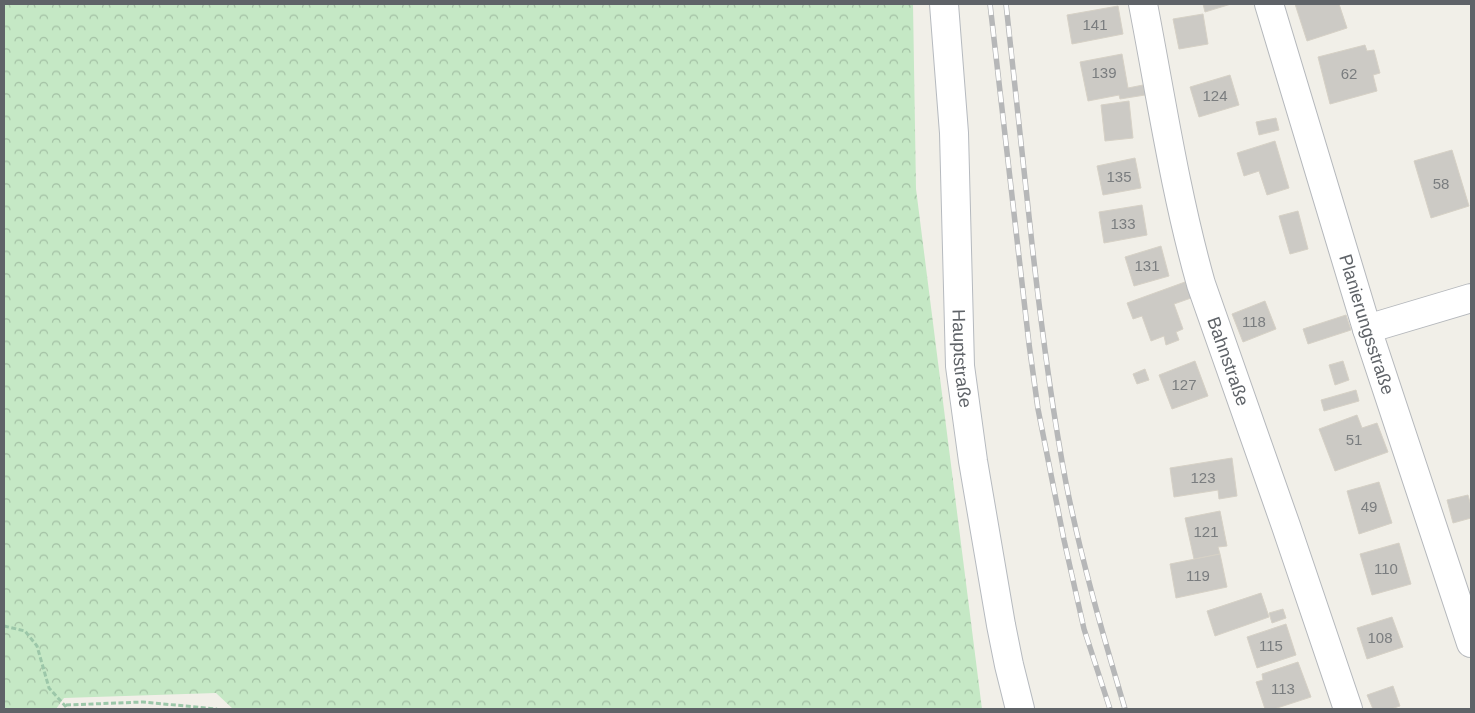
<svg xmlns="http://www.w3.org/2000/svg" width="1475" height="713" viewBox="0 0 1475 713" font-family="Helvetica,sans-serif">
  <defs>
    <pattern id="forest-crowns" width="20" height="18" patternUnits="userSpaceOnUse" patternTransform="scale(1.25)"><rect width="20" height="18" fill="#c5e8c5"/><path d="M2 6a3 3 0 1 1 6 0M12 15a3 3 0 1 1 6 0" fill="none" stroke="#a3c0a4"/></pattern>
  </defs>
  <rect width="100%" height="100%" fill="#f1efe8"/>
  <path fill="url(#forest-crowns)" d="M4,4H913L916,189L982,709H233L216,693L64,698L56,709H4Z"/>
  <g fill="#cccac5" stroke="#d6d1c6">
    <path d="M1203,4H1231L1205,12Z"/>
    <path d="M1295,4H1339L1347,28L1307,41Z"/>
    <path d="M1118,6L1123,34L1072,44L1067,15Z"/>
    <path d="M1203,14L1208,44L1179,49L1173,19Z"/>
    <path d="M1365,45L1367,51L1374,50L1380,73L1373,75L1377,91L1330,104L1318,57Z"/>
    <path d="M1122,54L1128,88L1143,85L1145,95L1120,99L1119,95L1088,101L1080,62Z"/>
    <path d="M1230,75L1239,105L1199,117L1190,87Z"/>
    <path d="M1129,101L1133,138L1105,141L1101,105Z"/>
    <path d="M1276,118L1279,130L1259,135L1256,122Z"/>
    <path d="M1275,141L1289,188L1267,195L1259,171L1244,176L1237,153Z"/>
    <path d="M1452,150L1469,206L1431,218L1414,161Z"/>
    <path d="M1135,158L1141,188L1103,195L1097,166Z"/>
    <path d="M1142,205L1147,235L1104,243L1099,212Z"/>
    <path d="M1298,211L1308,249L1290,254L1279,216Z"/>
    <path d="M1161,246L1169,276L1134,286L1125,257Z"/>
    <path d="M1185,282L1191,298L1174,304L1183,329L1176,332L1179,340L1166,345L1164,336L1151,341L1142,316L1133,319L1127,303Z"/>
    <path d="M1265,301L1276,329L1243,342L1232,314Z"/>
    <path d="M1346,315L1351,330L1308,344L1303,329Z"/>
    <path d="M1195,361L1208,396L1172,409L1159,375Z"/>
    <path d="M1343,361L1349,380L1335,385L1329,365Z"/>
    <path d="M1145,369L1149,380L1137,384L1133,374Z"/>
    <path d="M1356,390L1359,401L1324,411L1321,400Z"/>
    <path d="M1357,415L1362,428L1377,423L1388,452L1335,471L1319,429Z"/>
    <path d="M1232,458L1237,496L1219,499L1218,490L1174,497L1170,468Z"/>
    <path d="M1379,482L1392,523L1359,534L1347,491Z"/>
    <path d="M1468,495L1471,506V518L1453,523L1447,500Z"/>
    <path d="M1220,511L1227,546L1218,547L1220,554L1194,559L1185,518Z"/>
    <path d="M1399,543L1411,584L1372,595L1360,554Z"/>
    <path d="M1220,554L1227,587L1176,598L1170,564Z"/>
    <path d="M1261,593L1269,617L1215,636L1207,611Z"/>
    <path d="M1283,609L1286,618L1272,623L1269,613Z"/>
    <path d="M1392,617L1403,647L1367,659L1357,628Z"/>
    <path d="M1286,624L1296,655L1257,668L1247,637Z"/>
    <path d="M1298,662L1311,697L1274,709H1265L1256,682L1263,680L1262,674Z"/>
    <path d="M1393,686L1400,706L1391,709H1373L1367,695Z"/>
  </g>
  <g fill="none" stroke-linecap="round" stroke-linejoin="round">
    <g stroke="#b5b8bc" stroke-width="30">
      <g id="street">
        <path id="s1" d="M1143,4C1161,97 1175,192 1201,284L1286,526L1348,709"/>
        <path id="s2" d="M1269,4L1367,329L1471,643"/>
        <path d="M1367,329L1471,298"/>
      </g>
    </g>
    <g stroke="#b6babf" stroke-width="30">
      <g id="secondary">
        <path id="s3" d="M944,4L954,133L960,366L973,461L1001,625L1009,665L1020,709"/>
      </g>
    </g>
    <g stroke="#9cc7a9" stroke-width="3" stroke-dasharray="5 2.5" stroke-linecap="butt">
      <path d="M4,626L25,631L37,646L49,688L68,709"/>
      <path d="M66,705L143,702L217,709"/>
    </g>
    <use href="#street" stroke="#fff" stroke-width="28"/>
    <use href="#secondary" stroke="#fff" stroke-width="28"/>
    <g stroke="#b6b7b8" stroke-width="5.5">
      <g id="rail">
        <path d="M990,4L1029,344L1038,409L1064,540L1084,629L1110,709"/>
        <path d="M1006,4C1015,84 1023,164 1032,244C1041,324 1051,404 1066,483C1081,559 1103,635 1125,709"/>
      </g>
    </g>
    <use href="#rail" stroke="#fff" stroke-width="4" stroke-dasharray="11" stroke-linecap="butt"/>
  </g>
  <g text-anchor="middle" stroke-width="4" stroke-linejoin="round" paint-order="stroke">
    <g font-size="15" fill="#7a7d7f">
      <text x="1095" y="30">141</text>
      <text x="1104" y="78">139</text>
      <text x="1349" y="79">62</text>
      <text x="1215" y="101">124</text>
      <text x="1119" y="182">135</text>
      <text x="1441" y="189">58</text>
      <text x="1123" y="229">133</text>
      <text x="1147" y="271">131</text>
      <text x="1254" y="327">118</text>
      <text x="1184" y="390">127</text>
      <text x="1354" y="445">51</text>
      <text x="1203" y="483">123</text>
      <text x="1369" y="512">49</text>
      <text x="1206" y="537">121</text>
      <text x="1386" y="574">110</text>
      <text x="1198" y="581">119</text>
      <text x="1380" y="643">108</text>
      <text x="1271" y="651">115</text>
      <text x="1283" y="694">113</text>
    </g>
    <g font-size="18" fill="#5f6368" stroke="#fff">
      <text dy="6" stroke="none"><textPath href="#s2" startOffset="335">Planierungsstraße</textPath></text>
      <text dy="6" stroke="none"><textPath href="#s3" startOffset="355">Hauptstraße</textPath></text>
      <text dy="6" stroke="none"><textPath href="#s1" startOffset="368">Bahnstraße</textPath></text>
    </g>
  </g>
  <rect width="1475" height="713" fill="none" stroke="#5f6368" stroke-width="10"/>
</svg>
